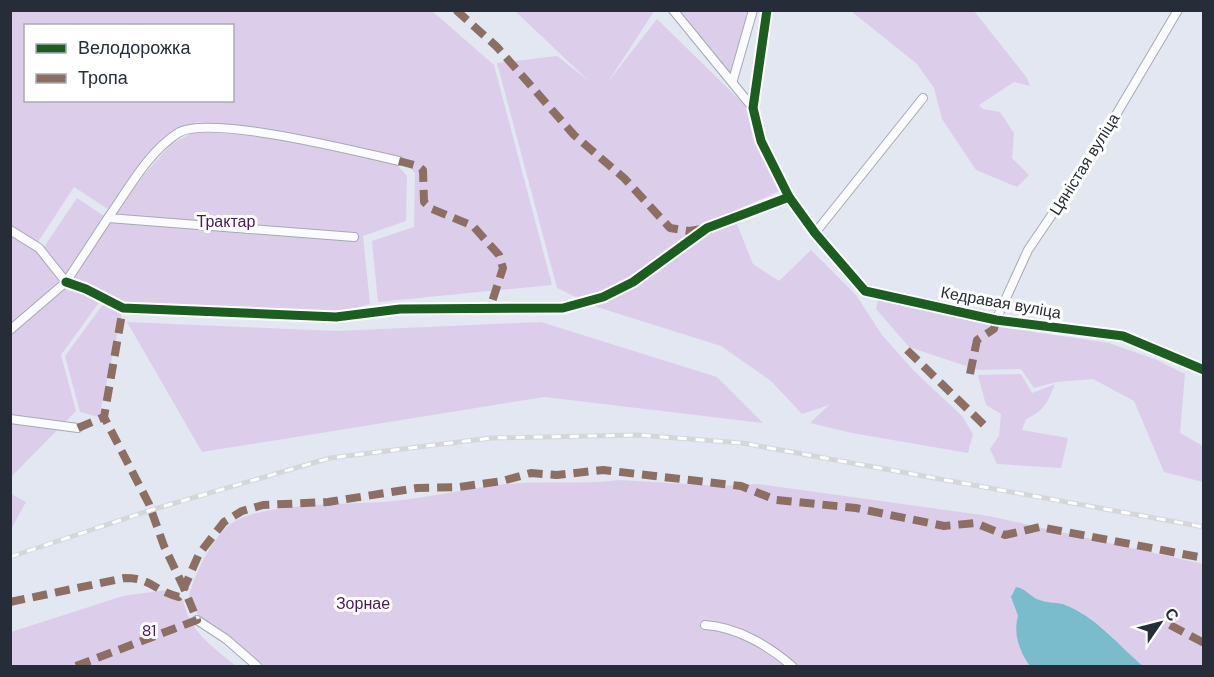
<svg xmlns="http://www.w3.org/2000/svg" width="1214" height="677" viewBox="0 0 1214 677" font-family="'DM Sans',sans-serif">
  <rect width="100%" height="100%" fill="#e2e7f2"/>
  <g fill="#dcceea" fill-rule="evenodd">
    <path d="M10,11H432L494,65L552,285L378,302L372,241L414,227L415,173L401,157L302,135L197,122L166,138L108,209L74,187L38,242L11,226ZM26,26H232V100H26Z"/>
    <path d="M515,11H652L653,13L608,82L657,19L746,106L753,138L780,191L732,212L753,264L779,281L811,250L856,295L882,335L914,371L962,416L973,434L968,453L852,433L810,423L829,405L802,414L771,381L721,346L597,307L557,288L497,63L557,56L590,82Z"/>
    <path d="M676,11H752L733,80Z"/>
    <path d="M851,11H974L1027,78L1030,86L1014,82L979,105L983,109L1000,112L1014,133L1012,158L1029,175L1017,187L976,170L942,119L934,88L917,64Z"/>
    <path d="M198,130L301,142L397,165L407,176L406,221L363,236L370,304L336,313L124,304L103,297L61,355L76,411L11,477L10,235L40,253L77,198L110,220L141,178L171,144Z"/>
    <path d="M107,299L123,308L99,417L80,412L65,356Z"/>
    <path d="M878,299L993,326L1109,343L1157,360L1185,374L1180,433L1203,446V482L1164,472L1134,401L1093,379L1057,382L1034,388L1021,369L978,370L909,347L876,309Z"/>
    <path d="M127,322L337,331L541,322L717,377L763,423L544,397L202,452Z"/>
    <path d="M1021,374L1032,393L1055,384C1048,402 1044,411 1026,419L1022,430L1068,438L1061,468L997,464L990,449L999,436L1001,414L986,405L978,375Z"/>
    <path d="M620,480L719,486L758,484L989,516L1203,564V666H1143C1118,645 1096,615 1063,604C1055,602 1047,603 1040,600C1031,598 1025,588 1016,587L1014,606L1018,616C1013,634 1020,650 1030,666H264L231,638L200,619L189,597C193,576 213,536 232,523C261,503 347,504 384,502C422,499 460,490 497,485C538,480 579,485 620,480Z"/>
    <path d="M11,494L26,502L11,529Z"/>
    <path d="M166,590L182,597C190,632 209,644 236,666H11V632L123,596Z"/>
  </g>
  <path fill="#7bbccc" d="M1016,587C1026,588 1031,598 1040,600C1047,603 1055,602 1063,604C1096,616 1118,645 1143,666H1030C1019,651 1013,633 1018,616L1011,597Z"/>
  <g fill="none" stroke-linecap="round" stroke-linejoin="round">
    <g stroke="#a4a9b4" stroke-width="10">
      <g id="street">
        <path d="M673,10L753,108"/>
        <path d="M767,10L753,108L761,141L789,197L815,233L865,291L996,320L1123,336L1204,370"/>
        <path d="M733,80L753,10"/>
        <path d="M108,218C128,190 148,152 178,133C209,114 359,152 399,161"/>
        <path d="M10,230L39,248L66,282"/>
        <path d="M815,233L923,98"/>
        <path d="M66,282L86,289L123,308L336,317L400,309L563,308L603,297L633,282L707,228L789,197"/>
        <path d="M996,320L1028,250L1091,157L1178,10"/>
        <path d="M10,330L66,282L108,218L354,237"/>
        <path d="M10,419L78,428"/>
        <path d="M197,620L226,639L257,666"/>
        <path d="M705,625C737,627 769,646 792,666"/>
      </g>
    </g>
    <use href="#street" stroke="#fbfbfd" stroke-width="8"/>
    <g stroke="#d4d7da" stroke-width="5">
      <path id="rail" d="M10,557L151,510L330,458L491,438L637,435L742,443L1204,527"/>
    </g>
    <use href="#rail" stroke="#fff" stroke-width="3" stroke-dasharray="9" stroke-linecap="butt"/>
    <g stroke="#8d6e63" stroke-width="8" stroke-dasharray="15 8" stroke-linecap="butt">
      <path d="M456,10L497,47L574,135L624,178L670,228L689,231L701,229"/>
      <path d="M399,161L418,166L423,170L424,202L432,209L473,226L499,255L503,268L490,308"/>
      <path d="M907,350L984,425"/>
      <path d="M970,374L977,340L994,329L996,320"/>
      <path d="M78,428L104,417"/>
      <path d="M10,602L125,578C152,578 154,591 179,597L182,594L184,588L164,546L149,504L104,417L123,308"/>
      <path d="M1170,625L1204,643"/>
      <path d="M76,666L197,620L184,588L199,554L224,522L242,511L263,505L328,502L417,488L459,487L502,481L531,473L557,475L603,470L741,486L776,500L856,508L944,526L975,523L1005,535L1040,527L1204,558"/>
    </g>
    <g stroke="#fff" stroke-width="13">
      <g id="cycleway">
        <path d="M767,10L753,108L761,141L789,197L815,233L865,291L996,320L1123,336L1204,370"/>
        <path d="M66,282L86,289L123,308L336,317L400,309L563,308L603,297L633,282L707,228L789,197"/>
      </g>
    </g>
    <use href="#cycleway" stroke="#1b5e20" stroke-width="9"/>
  </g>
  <g text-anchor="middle" stroke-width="6" stroke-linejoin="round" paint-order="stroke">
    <g font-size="16" fill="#262d39" stroke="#fff">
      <text transform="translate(1084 164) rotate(-58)" y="6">Цяністая вуліца</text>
      <text transform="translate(1001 302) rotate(10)" y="6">Кедравая вуліца</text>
    </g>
    <g font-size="16" fill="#4a185b" stroke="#fff">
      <text x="226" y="227">Трактар</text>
      <text x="363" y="609">Зорнае</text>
      <text x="149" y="636">81</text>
    </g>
  </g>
  <rect width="1214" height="677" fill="none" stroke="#262d39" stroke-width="24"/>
  <rect x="24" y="24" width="210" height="78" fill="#ffffff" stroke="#a8abb0" stroke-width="1.5"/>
  <rect x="36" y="44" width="30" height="9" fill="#1b5e20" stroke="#a8abb0" stroke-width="1.5"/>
  <text x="78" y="54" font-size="18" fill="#262d39">Велодорожка</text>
  <rect x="36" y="74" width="30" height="9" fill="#8d6e63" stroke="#a8abb0" stroke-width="1.5"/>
  <text x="78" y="84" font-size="18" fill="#262d39">Тропа</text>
  <g transform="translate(1160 623) rotate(55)" stroke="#ffffff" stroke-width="4.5" paint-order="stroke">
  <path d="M0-4.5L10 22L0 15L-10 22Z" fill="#262d39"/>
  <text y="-9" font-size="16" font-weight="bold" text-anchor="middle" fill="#262d39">С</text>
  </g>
</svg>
